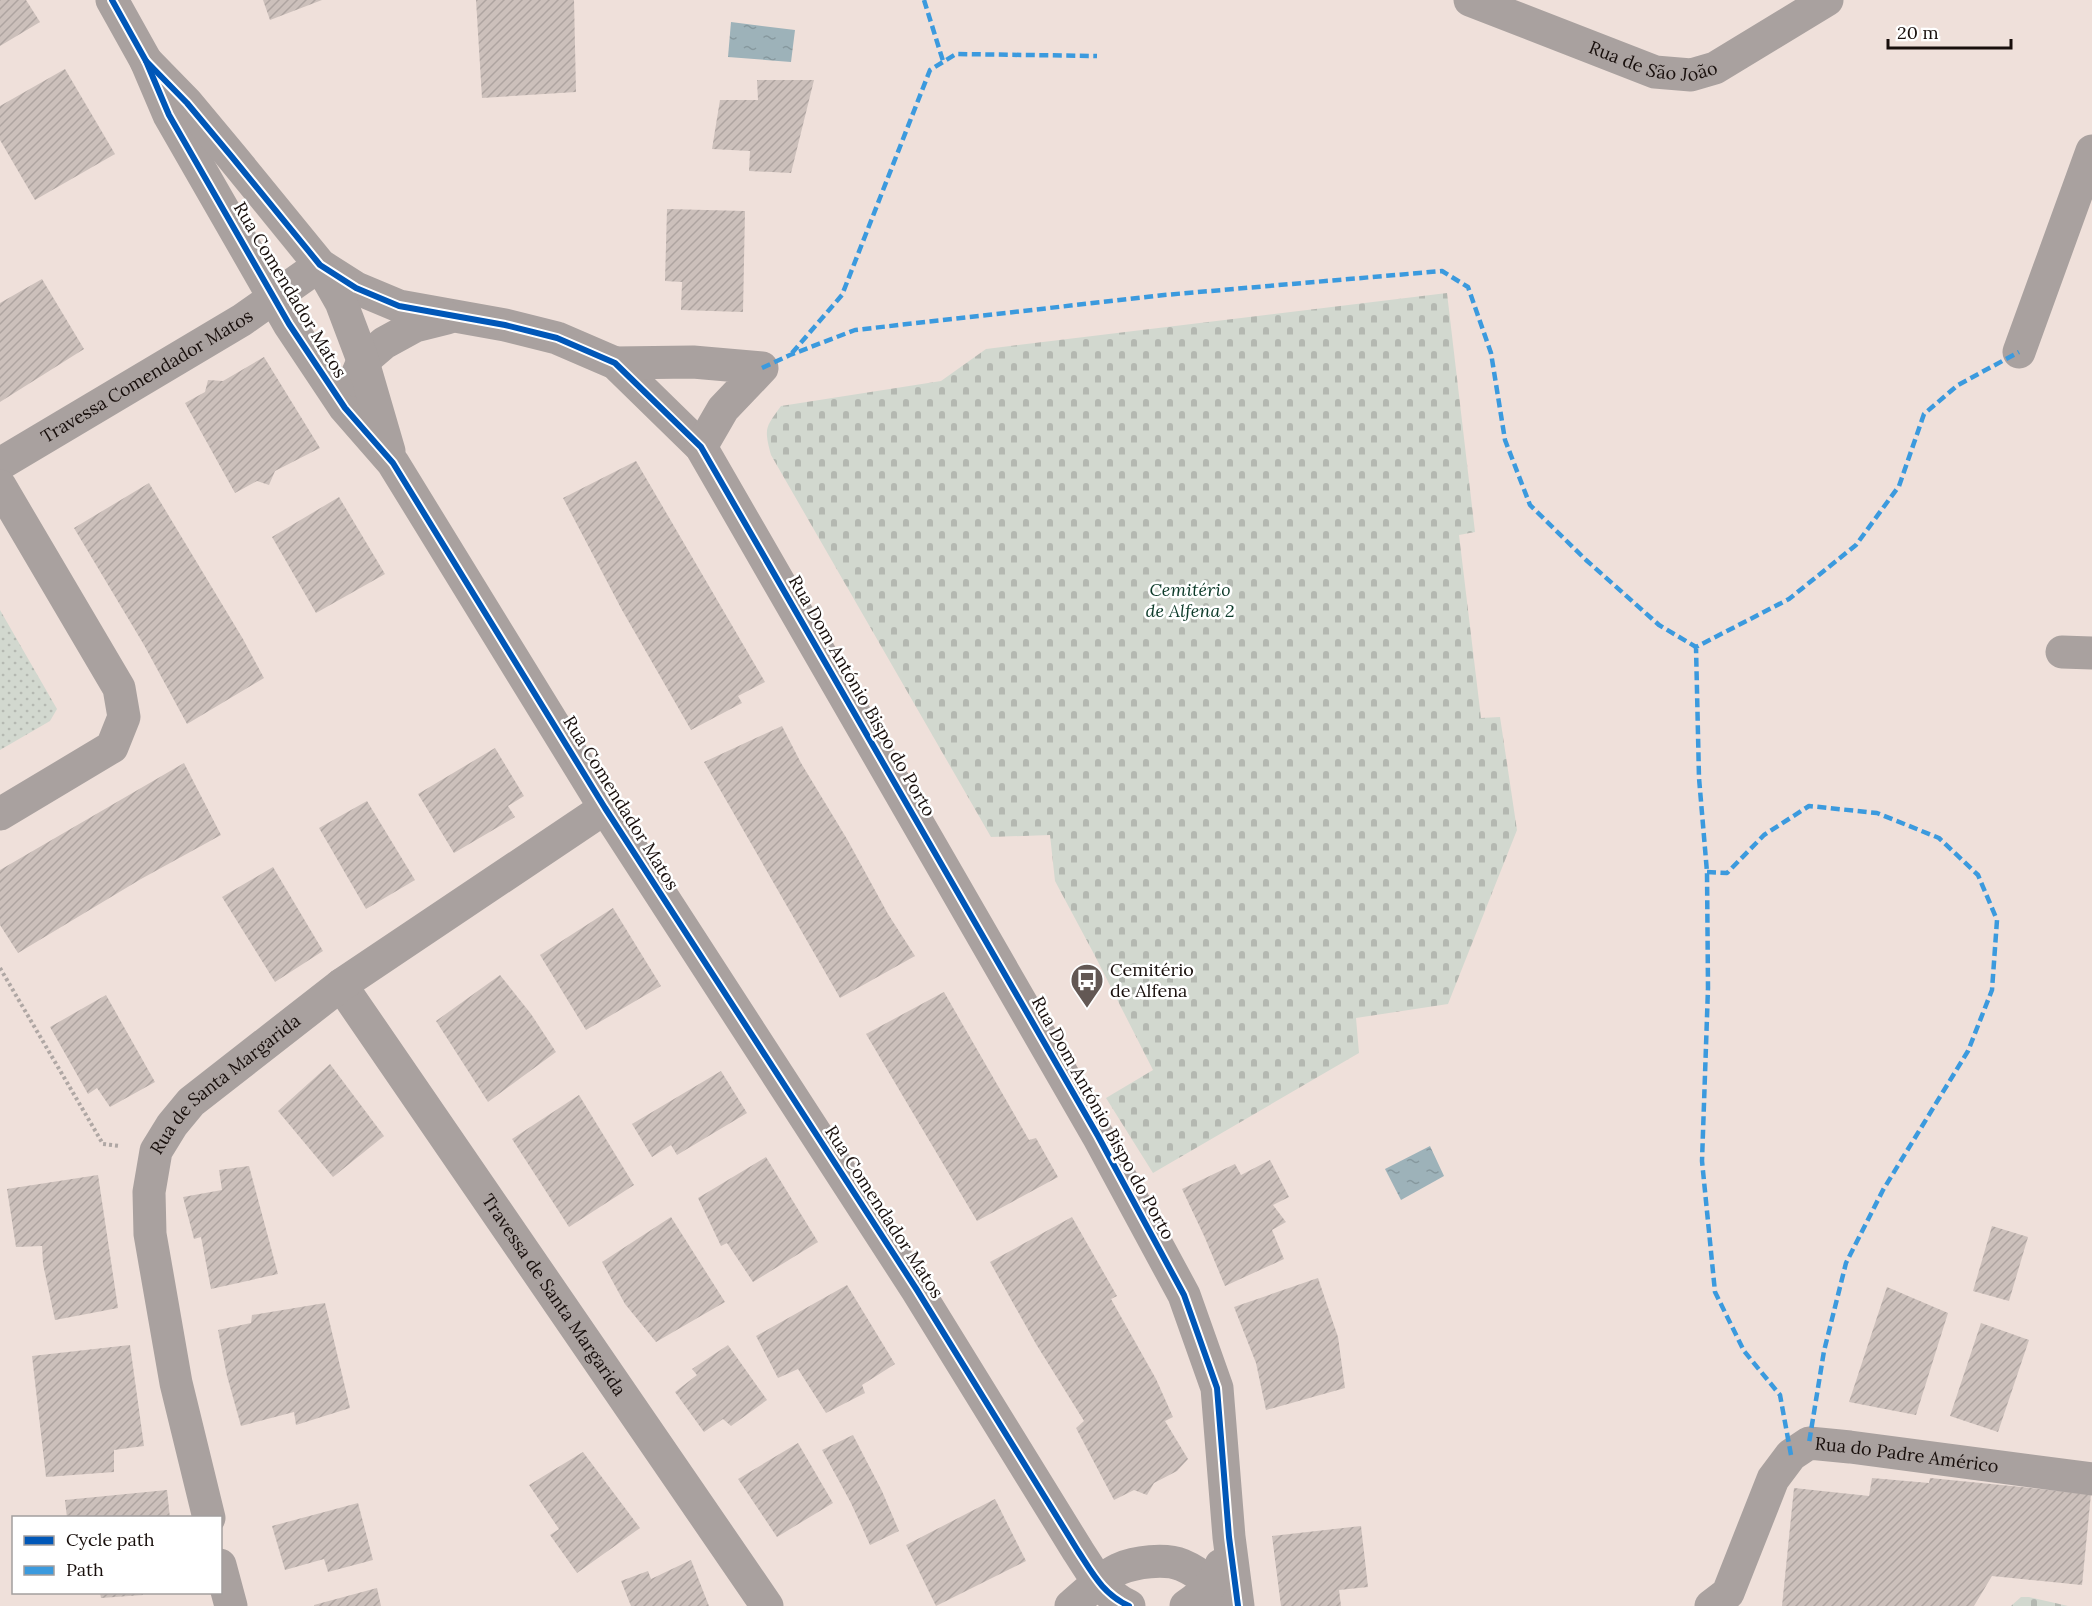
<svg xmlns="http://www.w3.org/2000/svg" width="2092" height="1606" viewBox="0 0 2092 1606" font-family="Lora,serif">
  <defs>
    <pattern id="grass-dots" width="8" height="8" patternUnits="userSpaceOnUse" patternTransform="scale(1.5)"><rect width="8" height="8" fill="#d2d8cf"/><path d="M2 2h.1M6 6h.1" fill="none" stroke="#b4b8b1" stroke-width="1.8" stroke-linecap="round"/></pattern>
    <pattern id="cemetery-stones" width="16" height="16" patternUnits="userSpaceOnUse" patternTransform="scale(1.5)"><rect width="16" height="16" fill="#d2d8cf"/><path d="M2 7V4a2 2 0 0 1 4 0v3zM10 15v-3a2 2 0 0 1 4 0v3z" fill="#b4b8b1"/></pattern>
    <pattern id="water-ripples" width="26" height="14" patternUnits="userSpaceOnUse" patternTransform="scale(1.5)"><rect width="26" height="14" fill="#9db2b9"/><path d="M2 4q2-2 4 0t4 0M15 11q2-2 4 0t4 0" fill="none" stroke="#86989e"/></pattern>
    <pattern id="building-hatch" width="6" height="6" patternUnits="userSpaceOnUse" patternTransform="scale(1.5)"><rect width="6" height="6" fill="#ccc0bb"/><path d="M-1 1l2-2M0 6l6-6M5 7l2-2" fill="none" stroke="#aea4a0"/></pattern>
  </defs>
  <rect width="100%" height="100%" fill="#efe0da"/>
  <path fill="url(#grass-dots)" d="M0,610L57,709L50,721L0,750Z"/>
  <g fill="url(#cemetery-stones)">
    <path d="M1447,293L1475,532L1459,535L1481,718L1500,717L1517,830L1448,1004L1356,1018L1359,1053L1153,1173L1106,1098L1153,1070L1094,954L1055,881L1050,835L991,837L771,455C764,428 765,428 781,406L941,381L986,349Z"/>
    <path d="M2021,1597H2029L2068,1606H2011Z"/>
  </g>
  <g fill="url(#water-ripples)">
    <path d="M731,22L795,30L791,62L728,57Z"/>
    <path d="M1430,1146L1444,1176L1401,1200L1385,1169Z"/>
  </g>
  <g fill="url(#building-hatch)">
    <path d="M0,0H26L40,22L0,46Z"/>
    <path d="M263,0H322L270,20Z"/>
    <path d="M476,0H574L576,92L482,98Z"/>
    <path d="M65,69L115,154L35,200L0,140V106Z"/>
    <path d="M757,80H814L791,173L749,171L750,151L712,149L720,100H758Z"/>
    <path d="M667,209L745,211L743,312L681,310L682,282L665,281Z"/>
    <path d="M42,279L84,349L0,402V303Z"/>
    <path d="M264,357L320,448L275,471L269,485L257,481L235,493L185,403L205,392L208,380L223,381Z"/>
    <path d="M636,461L765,682L738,696L742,703L691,730L622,610L563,498Z"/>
    <path d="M149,483L243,639L264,678L187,724L144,645L74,528Z"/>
    <path d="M339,497L385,574L316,613L272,537Z"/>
    <path d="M782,726L801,763L847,839L888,914L915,956L840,998L704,762Z"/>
    <path d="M495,748L524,796L508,806L515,817L454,853L418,794Z"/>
    <path d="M184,763L221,835L141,879L18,953L0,925V870Z"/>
    <path d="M367,801L415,880L366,909L319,828Z"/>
    <path d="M273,867L323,951L275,982L222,897Z"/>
    <path d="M613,908L661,986L586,1030L540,955Z"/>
    <path d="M500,975L531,1014L556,1052L488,1102L436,1021Z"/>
    <path d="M944,992L1029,1140L1036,1138L1058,1177L977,1221L866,1034Z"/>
    <path d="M106,995L155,1082L110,1107L97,1088L88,1094L50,1027Z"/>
    <path d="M330,1064L384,1136L333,1177L278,1111Z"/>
    <path d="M721,1071L747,1113L677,1155L671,1145L652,1157L632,1124Z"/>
    <path d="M579,1095L634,1185L569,1227L512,1139Z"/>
    <path d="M766,1157L818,1242L753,1282L727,1243L721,1246L698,1198Z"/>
    <path d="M1270,1160L1289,1197L1273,1205L1286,1222L1272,1230L1284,1259L1225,1286L1205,1238L1182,1189L1235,1164L1241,1175Z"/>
    <path d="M249,1166L278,1274L211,1289L201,1237L194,1239L183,1197L222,1190L219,1170Z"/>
    <path d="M98,1175L118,1308L55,1320L43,1264L42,1246L16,1247L7,1189Z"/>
    <path d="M671,1217L725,1302L656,1342L625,1304L602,1262Z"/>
    <path d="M1072,1217L1117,1296L1111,1299L1156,1379L1173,1417L1165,1421L1188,1459L1177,1471L1154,1483L1147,1495L1134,1490L1114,1500L1076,1428L1084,1421L1036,1344L990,1262Z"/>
    <path d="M1992,1226L2028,1237L2009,1301L1973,1291Z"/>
    <path d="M1318,1278L1338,1337L1345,1388L1266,1410L1256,1363L1234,1307Z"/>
    <path d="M847,1285L895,1364L862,1385L865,1393L826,1413L798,1369L778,1378L756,1336Z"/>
    <path d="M1887,1287L1948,1313L1916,1415L1849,1402Z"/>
    <path d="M325,1303L350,1408L296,1425L294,1412L241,1426L227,1376L218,1330L251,1323L252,1315Z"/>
    <path d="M1981,1323L2029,1340L1998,1432L1950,1416Z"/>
    <path d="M130,1345L144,1446L114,1450V1472L46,1477L32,1356Z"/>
    <path d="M728,1345L767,1400L731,1426L723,1419L704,1432L675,1392L697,1375L692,1369Z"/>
    <path d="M853,1435L882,1491L899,1531L870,1545L851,1503L822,1450Z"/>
    <path d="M798,1443L833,1503L777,1537L738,1479Z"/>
    <path d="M583,1452L640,1528L577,1573L550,1535L559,1529L529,1485Z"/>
    <path d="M1872,1478L1929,1483L1930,1478L2091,1494L2082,1585L1992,1576L1974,1606H1782L1794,1488L1869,1496Z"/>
    <path d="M167,1490L170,1518H67L65,1500Z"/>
    <path d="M995,1499L1026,1561L936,1606L906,1545Z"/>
    <path d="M358,1503L373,1560L328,1572L324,1559L285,1570L272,1526Z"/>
    <path d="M1361,1526L1368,1587L1339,1590L1341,1606H1281L1272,1536Z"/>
    <path d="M691,1560L709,1606H631L621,1581L648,1571L651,1579Z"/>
    <path d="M377,1588L381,1606H314V1605Z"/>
    <path d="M100,1593H143V1595L101,1598Z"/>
  </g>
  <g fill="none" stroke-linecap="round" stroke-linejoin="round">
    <path stroke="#afa7a4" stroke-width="4" stroke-dasharray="3 3" stroke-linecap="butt" d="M0,968L103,1144L120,1146"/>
    <g stroke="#a9a19f" stroke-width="33">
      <path d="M112,0L146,61L169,115L289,324L345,408L393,463L605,808L917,1290L1078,1551C1093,1574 1103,1594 1129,1606"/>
      <path id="s1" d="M1470,0L1655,72L1691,75L1715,68L1827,0"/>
      <path d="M146,61L187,103L232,157L320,265L356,288L399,306L505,325L557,338L615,363L701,447L1098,1136L1184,1295L1217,1388L1229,1537L1238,1606"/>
      <path d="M2019,352L2092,151"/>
      <path d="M615,363L693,362L762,368L723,409L701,447"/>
      <path d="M355,380L363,361L384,343L415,326L447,318"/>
      <path id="s2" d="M0,464L242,320L320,265L341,302L361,355L389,451"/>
      <path d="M0,486L119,688L124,717L112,747L0,814"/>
      <path d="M2062,652L2092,653"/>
      <path id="s3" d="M341,985L767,1606"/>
      <path id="s4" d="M209,1518L176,1383L150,1234L149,1192L156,1151L172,1125L191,1102L341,985L605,808"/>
      <path d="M220,1565L231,1606"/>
      <path d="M1071,1606C1086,1593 1101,1578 1119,1569C1135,1562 1165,1558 1182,1565C1201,1573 1220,1590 1232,1606"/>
      <path d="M1186,1606C1201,1596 1216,1583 1221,1565"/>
      <path id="s5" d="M1711,1606L1728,1593L1773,1479L1791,1455L1809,1443L1850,1447L2092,1479"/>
    </g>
    <g stroke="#3b9ade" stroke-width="4.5" stroke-dasharray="9 4.5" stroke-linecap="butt">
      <path d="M924,0L943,61"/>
      <path d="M792,353L842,295L930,70L956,54L1097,56"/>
      <path d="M762,368L790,355L855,330L1164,295L1442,271L1468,287L1491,353L1505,440L1530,505L1586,560L1659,625L1696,647"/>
      <path d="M1707,872L1727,873L1764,835L1809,806L1877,813L1939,838L1978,875L1997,920L1992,990L1968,1051L1883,1190L1846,1263L1824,1351L1809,1443"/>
      <path d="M1791,1455L1780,1395L1744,1351L1715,1292L1702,1161L1708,988L1707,872L1699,778L1696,647L1789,599L1856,545L1899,486L1924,414L1958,385L2019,352"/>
    </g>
    <g stroke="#fff" stroke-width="10">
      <g id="cycleway">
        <path d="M112,0L146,61L169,115L289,324L345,408L393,463L605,808L917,1290L1078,1551C1093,1574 1103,1594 1129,1606"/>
        <path d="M146,61L187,103L232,157L320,265L356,288L399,306L505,325L557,338L615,363L701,447L1098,1136L1184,1295L1217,1388L1229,1537L1238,1606"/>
      </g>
    </g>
    <use href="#cycleway" stroke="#0057b8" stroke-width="6"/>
  </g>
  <defs>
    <g id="bus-pin" transform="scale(1.725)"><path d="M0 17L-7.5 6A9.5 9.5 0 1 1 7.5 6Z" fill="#635854" stroke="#fff"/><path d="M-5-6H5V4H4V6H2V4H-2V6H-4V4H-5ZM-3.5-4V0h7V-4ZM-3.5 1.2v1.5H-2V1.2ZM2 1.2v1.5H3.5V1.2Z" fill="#fff"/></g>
  </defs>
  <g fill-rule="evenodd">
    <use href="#bus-pin" x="1087" y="980"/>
  </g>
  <g text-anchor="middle" stroke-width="5" stroke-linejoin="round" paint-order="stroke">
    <g font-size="18" fill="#180f0c" stroke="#fff">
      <text dy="6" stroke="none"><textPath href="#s1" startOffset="195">Rua de São João</textPath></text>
      <text transform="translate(290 290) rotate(59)" y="6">Rua Comendador Matos</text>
      <text dy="6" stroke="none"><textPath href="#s2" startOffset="171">Travessa Comendador Matos</textPath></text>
      <text transform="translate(862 696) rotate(60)" y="6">Rua Dom António Bispo do Porto</text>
      <text transform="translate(621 803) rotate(58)" y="6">Rua Comendador Matos</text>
      <text dy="6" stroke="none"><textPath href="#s4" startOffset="471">Rua de Santa Margarida</textPath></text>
      <text transform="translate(1103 1118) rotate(61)" y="6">Rua Dom António Bispo do Porto</text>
      <text transform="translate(884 1212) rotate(57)" y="6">Rua Comendador Matos</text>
      <text dy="6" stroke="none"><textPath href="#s3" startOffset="376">Travessa de Santa Margarida</textPath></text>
      <text dy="6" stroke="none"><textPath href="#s5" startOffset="294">Rua do Padre Américo</textPath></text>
    </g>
    <g font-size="18" font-style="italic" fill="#0c3a29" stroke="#fff">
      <text x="1190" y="596">Cemitério<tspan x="1190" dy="21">de Alfena 2</tspan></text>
    </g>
    <g font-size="18" fill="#180f0c" stroke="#fff" text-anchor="start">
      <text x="1110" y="976">Cemitério<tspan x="1110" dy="21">de Alfena</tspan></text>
    </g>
  </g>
  <rect x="12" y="1516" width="210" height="78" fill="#ffffff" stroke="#a39f9e" stroke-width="1.5"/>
  <rect x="24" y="1536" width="30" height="9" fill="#0057b8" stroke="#a39f9e" stroke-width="1.5"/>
  <text x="66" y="1546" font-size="18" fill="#180f0c">Cycle path</text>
  <rect x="24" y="1566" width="30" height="9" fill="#3b9ade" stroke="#a39f9e" stroke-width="1.5"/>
  <text x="66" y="1576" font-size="18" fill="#180f0c">Path</text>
  <path d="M1888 39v9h123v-9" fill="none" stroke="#180f0c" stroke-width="3"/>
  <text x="1897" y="39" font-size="18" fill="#180f0c" stroke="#ffffff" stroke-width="4.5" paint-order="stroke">20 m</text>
</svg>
